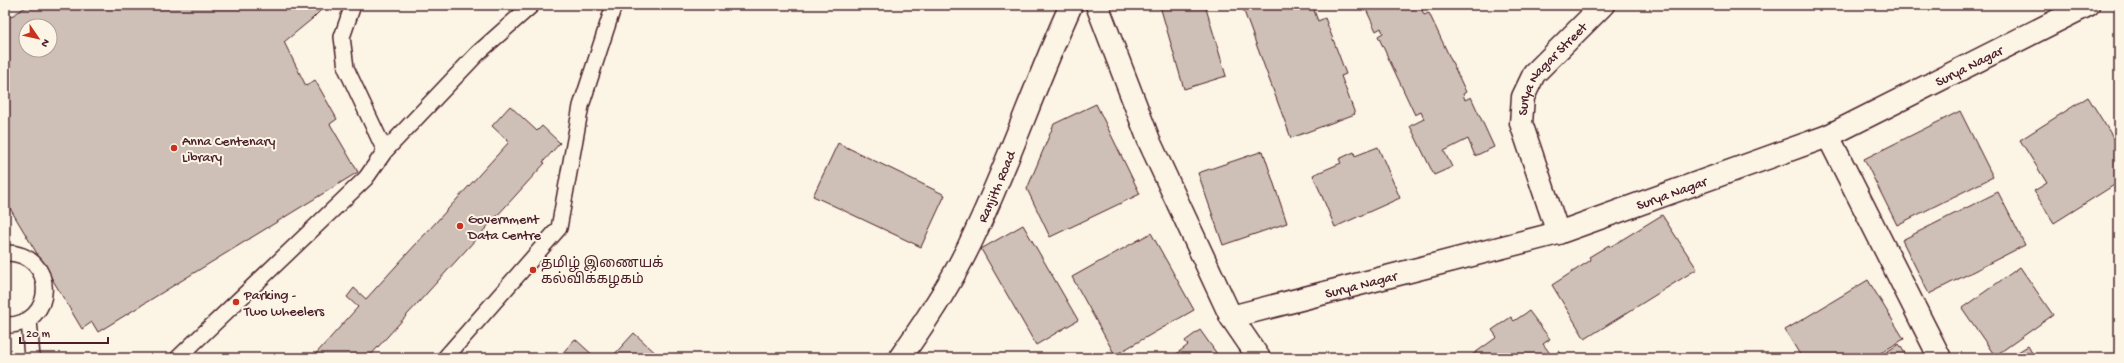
<svg xmlns="http://www.w3.org/2000/svg" width="2124" height="363" viewBox="0 0 2124 363" font-family="'Gochi Hand','Noto Sans Tamil',sans-serif">
  <rect width="100%" height="100%" fill="#fcf5e5"/>
  <filter id="ink" filterUnits="userSpaceOnUse"><feTurbulence type="fractalNoise" baseFrequency=".025" numOctaves="2"/><feDisplacementMap in="SourceGraphic" scale="8" xChannelSelector="R" yChannelSelector="G"/><feConvolveMatrix kernelMatrix="1 2 1 2 8 2 1 2 1" color-interpolation-filters="sRGB"/></filter>
  <g filter="url(#ink)">
    <g fill="#cfc0b7" stroke="#4a1f2b" fill-rule="evenodd">
      <path d="M29,5H326L312,19L284,42L306,86L315,80L337,119L330,124L358,172L98,332L92,322L82,329L5,200V15L7,19ZM26,26H50V50H26Z"/>
      <path d="M1164,5H1205L1226,76L1184,89L1160,6Z"/>
      <path d="M1244,5H1312L1318,21L1325,18L1346,74L1341,76L1355,114L1291,138L1242,6Z"/>
      <path d="M1364,5H1424L1421,7L1424,15L1429,13L1466,92L1463,94L1465,100L1471,97L1494,147L1475,156L1468,139L1444,151L1452,167L1434,175L1410,126L1424,119L1421,112L1415,115L1378,36L1383,33L1381,28L1376,31Z"/>
      <path d="M2088,97L2119,147V182L2054,223L2034,191L2047,183L2020,140Z"/>
      <path d="M1096,104L1140,194L1050,237L1027,189L1054,124Z"/>
      <path d="M510,106L537,131L542,126L560,143L543,162L545,163L368,358H312L358,307L347,297L354,288L366,299L509,142L492,126Z"/>
      <path d="M1960,111L1993,177L1897,225L1864,159Z"/>
      <path d="M838,143L945,195L921,247L813,196Z"/>
      <path d="M1378,147L1400,198L1335,227L1313,175L1341,163L1339,159L1354,152L1355,156Z"/>
      <path d="M1263,151L1287,223L1223,245L1198,173Z"/>
      <path d="M1998,192L2025,245L1929,294L1902,240Z"/>
      <path d="M1662,215L1697,269L1585,339L1552,285L1591,260L1589,257L1609,245L1610,247Z"/>
      <path d="M1023,225L1078,320L1036,345L981,249Z"/>
      <path d="M1151,233L1194,310L1115,355L1072,277Z"/>
      <path d="M2020,267L2053,315L1995,356L1962,308Z"/>
      <path d="M1868,280L1904,339L1872,358H1802L1785,330Z"/>
      <path d="M1529,311L1550,339L1543,344L1552,356L1559,351L1564,358H1468L1497,337L1492,330L1511,317L1514,321Z"/>
      <path d="M1200,330L1220,358H1171L1188,345L1185,341Z"/>
      <path d="M634,333L661,358H611Z"/>
      <path d="M575,339L596,358H558Z"/>
      <path d="M1899,344L1908,358H1877Z"/>
      <path d="M2028,346L2035,358H2008Z"/>
    </g>
    <g fill="none" stroke-linecap="round" stroke-linejoin="round">
      <g stroke="#4a1f2b" stroke-width="18">
        <g id="lane">
          <path d="M353,5L342,37L346,68L385,151"/>
          <path d="M5,253C58,252 57,327 5,325"/>
          <path d="M29,319L32,358"/>
          <path d="M178,358L366,178L385,151L478,53L532,5"/>
          <path d="M445,358L559,228L581,106L614,5"/>
        </g>
      </g>
      <g stroke="#4a1f2b" stroke-width="25">
        <g id="street">
          <path d="M1097,5L1150,143L1231,317L1259,358"/>
          <path d="M1828,136L1940,358"/>
          <path id="s1" d="M1558,233L1521,123L1523,97L1534,74L1603,5"/>
          <path id="s2" d="M1231,317L1558,233L1828,136L2088,5"/>
          <path id="s3" d="M900,358C928,318 956,276 976,231C1011,157 1037,79 1071,5"/>
        </g>
      </g>
      <use href="#lane" stroke="#fcf5e5" stroke-width="15"/>
      <use href="#street" stroke="#fcf5e5" stroke-width="22"/>
    </g>
  </g>
  <g fill="#c8321e" stroke="#fcf5e5" stroke-width="1.5">
    <circle cx="174" cy="148" r="4"/>
    <circle cx="460" cy="226" r="4"/>
    <circle cx="533" cy="270" r="4"/>
    <circle cx="236" cy="302" r="4"/>
  </g>
  <g text-anchor="middle" stroke-width="4" stroke-linejoin="round" paint-order="stroke">
    <g font-size="14" fill="#4a1f2b" stroke="#fcf5e5">
      <text dy="5" stroke="none"><textPath href="#s2" startOffset="782">Surya Nagar</textPath></text>
      <text dy="5" stroke="none"><textPath href="#s1" startOffset="181">Surya Nagar Street</textPath></text>
      <text dy="5" stroke="none"><textPath href="#s3" startOffset="197">Ranjith Road</textPath></text>
      <text dy="5" stroke="none"><textPath href="#s2" startOffset="458">Surya Nagar</textPath></text>
      <text dy="5" stroke="none"><textPath href="#s2" startOffset="134">Surya Nagar</textPath></text>
    </g>
    <g font-size="14" fill="#4a1f2b" stroke="#fcf5e5" text-anchor="start">
      <text x="182" y="145">Anna Centenary<tspan x="182" dy="16">Library</tspan></text>
      <text x="468" y="223">Government<tspan x="468" dy="16">Data Centre</tspan></text>
      <text x="541" y="267">தமிழ் இணையக்<tspan x="541" dy="16">கல்விக்கழகம்</tspan></text>
      <text x="244" y="299">Parking -<tspan x="244" dy="16">Two wheelers</tspan></text>
    </g>
  </g>
  <rect width="2124" height="363" fill="none" stroke="#fcf5e5" stroke-width="20"/>
  <rect x="10" y="10" width="2104" height="343" fill="none" stroke="#4a1f2b" stroke-width="1.5" filter="url(#ink)"/>
  <g transform="translate(38 38) rotate(124)"><circle r="19" fill="#fcf5e5" stroke="#b59f9b"/>
  <path d="M0-3L7 15L0 10L-7 15Z" fill="#c8321e"/>
  <text y="-6" font-size="11" font-weight="bold" text-anchor="middle" fill="#4a1f2b">N</text>
  </g>
  <path d="M20 337v6h88v-6" fill="none" stroke="#4a1f2b" stroke-width="2"/>
  <text x="26" y="337" font-size="12" fill="#4a1f2b" stroke="#fcf5e5" stroke-width="3" paint-order="stroke">20 m</text>
</svg>
